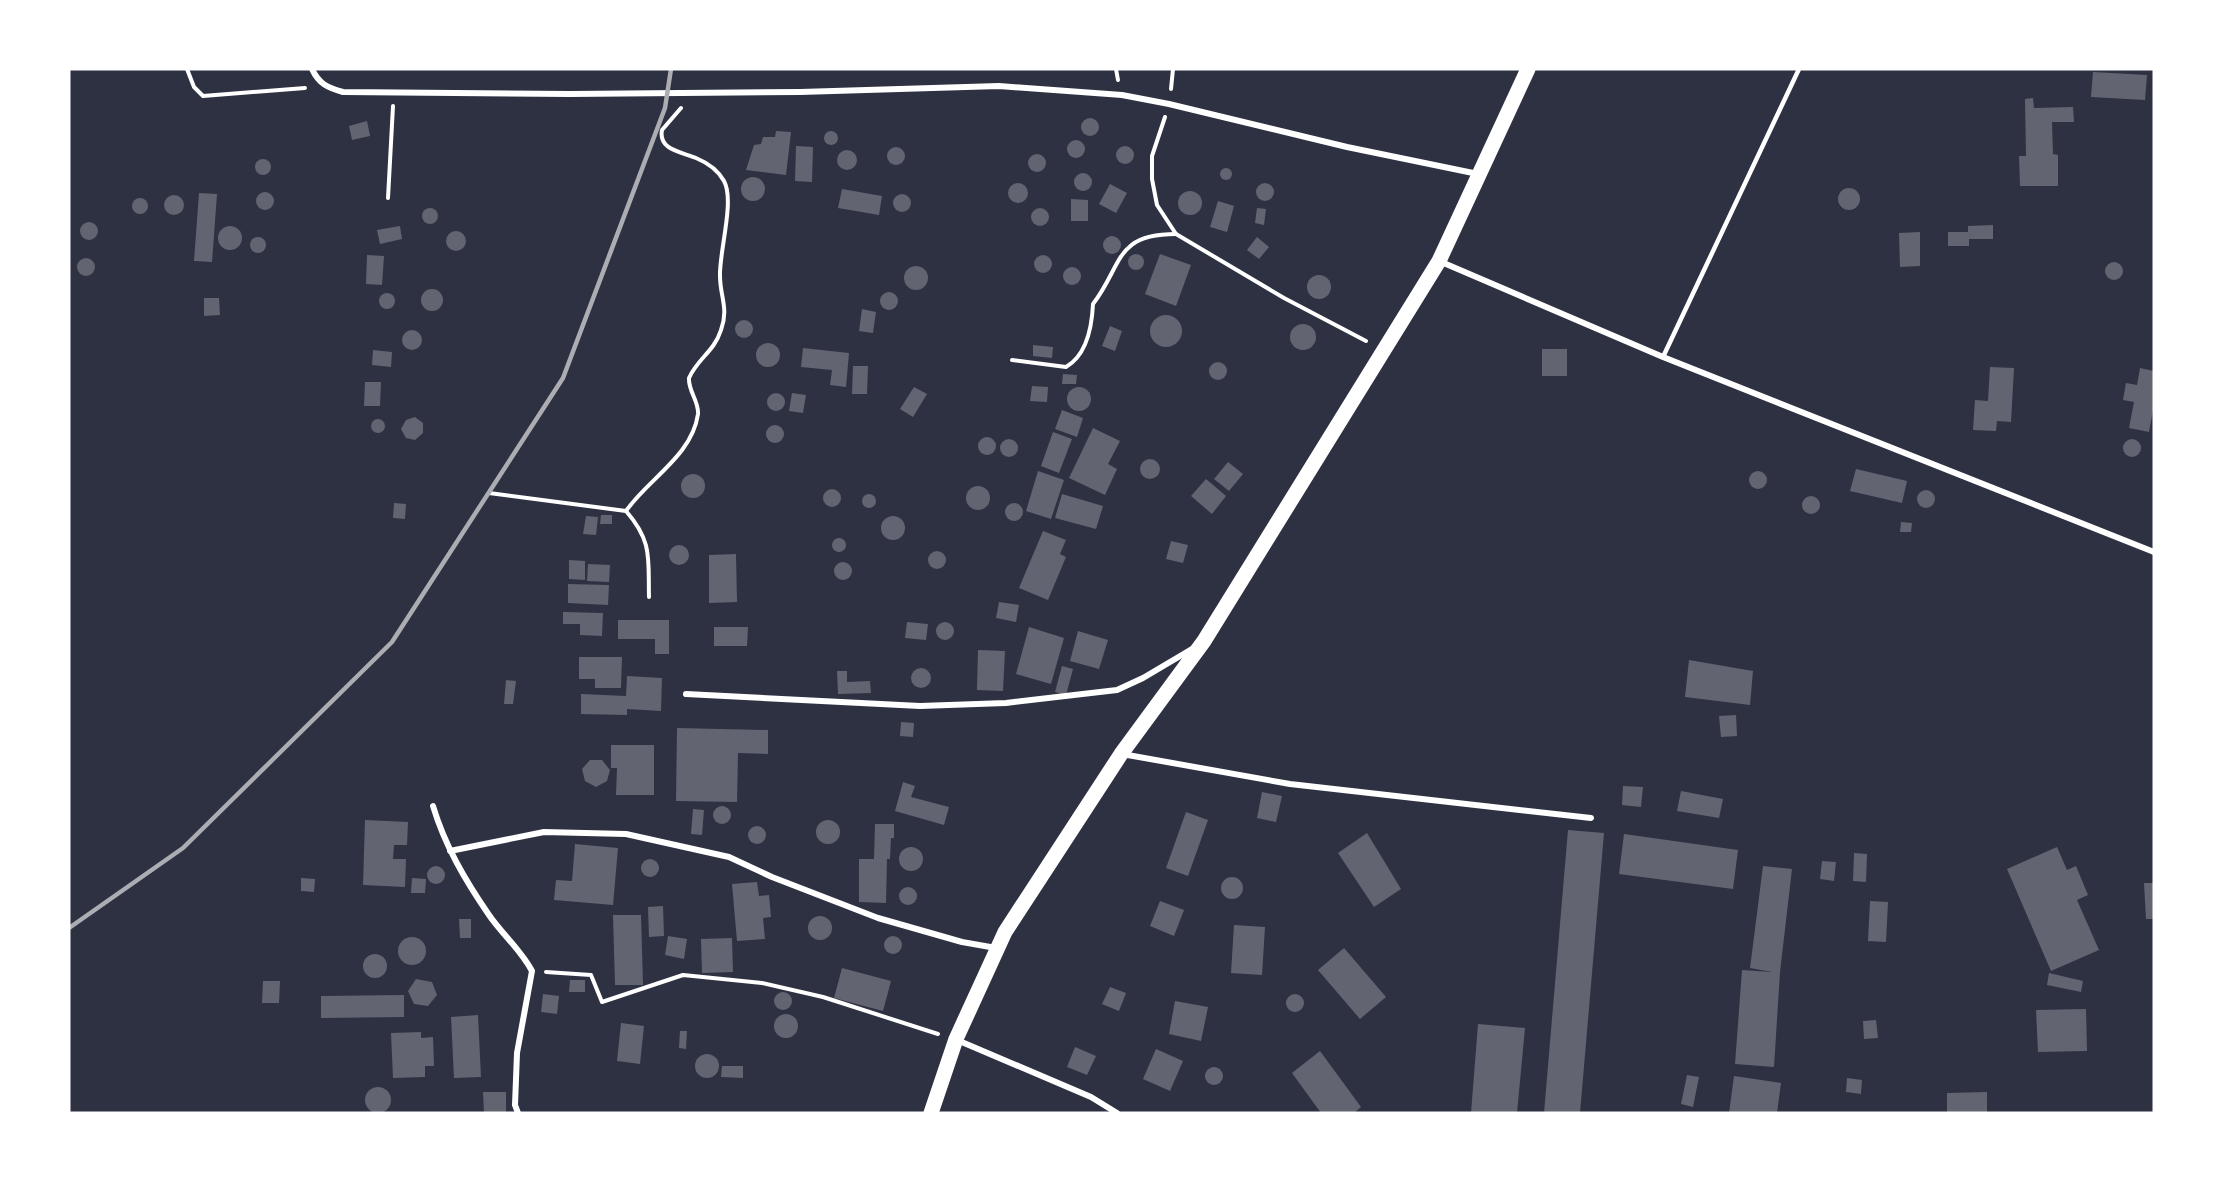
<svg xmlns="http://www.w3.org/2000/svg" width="2223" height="1182" viewBox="0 0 2223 1182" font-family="Montserrat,sans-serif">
  <rect width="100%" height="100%" fill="#2d3142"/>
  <g fill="#626471">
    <path d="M2093,72L2147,75L2145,100L2091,97Z"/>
    <path d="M2033,98L2034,108L2073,107L2074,122H2052L2053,154L2058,155V186H2020L2019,156H2026L2025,99Z"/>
    <circle cx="1090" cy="127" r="9"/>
    <path d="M367,121L370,136L352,140L349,126Z"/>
    <path d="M776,131L791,132L786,175L746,170L754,145L761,144L763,137H775Z"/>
    <circle cx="831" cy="138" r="7"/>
    <circle cx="1076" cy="149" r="9"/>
    <circle cx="1125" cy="155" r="9"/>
    <path d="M796,146L813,147L812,182L795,181Z"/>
    <circle cx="896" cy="156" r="9"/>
    <circle cx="847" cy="160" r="10"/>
    <circle cx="1037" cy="163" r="9"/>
    <circle cx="263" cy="167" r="8"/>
    <circle cx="1226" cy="174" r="6"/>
    <circle cx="1083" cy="182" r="9"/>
    <circle cx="753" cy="189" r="12"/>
    <circle cx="1265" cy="192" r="9"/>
    <circle cx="1018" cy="193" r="10"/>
    <path d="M1110,184L1127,193L1116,213L1099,204Z"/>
    <circle cx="1849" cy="199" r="11"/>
    <path d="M842,189L882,196L879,215L838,208Z"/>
    <circle cx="1190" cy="203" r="12"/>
    <circle cx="265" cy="201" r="9"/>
    <path d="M199,193L217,194L212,262L194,261Z"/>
    <circle cx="902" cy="203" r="9"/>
    <circle cx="174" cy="205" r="10"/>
    <circle cx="140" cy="206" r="8"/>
    <path d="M1071,199L1088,200V221H1071Z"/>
    <path d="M1218,201L1234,206L1227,232L1210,227Z"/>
    <circle cx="1040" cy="217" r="9"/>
    <circle cx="430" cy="216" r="8"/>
    <path d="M1257,208L1266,209L1264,225L1255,223Z"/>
    <circle cx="89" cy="231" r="9"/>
    <path d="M1993,225V239H1969V246H1948V232H1968V226Z"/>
    <path d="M400,226L402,239L380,244L377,230Z"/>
    <circle cx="230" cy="238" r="12"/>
    <circle cx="456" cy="241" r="10"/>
    <path d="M1920,232V266L1900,267L1899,233Z"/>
    <circle cx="1112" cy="245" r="9"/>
    <path d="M1257,237L1269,247L1259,259L1247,250Z"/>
    <circle cx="258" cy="245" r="8"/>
    <path d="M1160,254L1191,265L1176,306L1145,294Z"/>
    <circle cx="1136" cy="262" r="8"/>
    <circle cx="1043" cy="264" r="9"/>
    <path d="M367,255L384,256L382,285L366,284Z"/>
    <circle cx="86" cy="267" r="9"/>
    <circle cx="2114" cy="271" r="9"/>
    <circle cx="916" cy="278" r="12"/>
    <circle cx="1072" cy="276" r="9"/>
    <circle cx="1319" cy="287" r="12"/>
    <circle cx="432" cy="300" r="11"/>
    <circle cx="889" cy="301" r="9"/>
    <circle cx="387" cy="301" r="8"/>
    <path d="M204,298H219L220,315L204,316Z"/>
    <path d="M862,309L876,312L873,333L859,331Z"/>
    <circle cx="1166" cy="331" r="16"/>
    <circle cx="744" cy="329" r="9"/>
    <circle cx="1303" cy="337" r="13"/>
    <path d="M1110,326L1122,331L1115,351L1102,346Z"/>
    <circle cx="412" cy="340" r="10"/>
    <circle cx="768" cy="355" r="12"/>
    <path d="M1033,345L1053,347L1052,358L1033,356Z"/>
    <path d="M803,348L849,353L846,387L830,385L832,370L801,367Z"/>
    <rect x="1542" y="349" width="25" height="27"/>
    <path d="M373,350L392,352L391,367L372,365Z"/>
    <circle cx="1218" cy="371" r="9"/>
    <path d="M853,366H868L867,394H852Z"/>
    <path d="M1990,367L2014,368L2011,422L1997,421L1996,431L1973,430L1975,400L1988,401Z"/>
    <path d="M2140,368L2154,371V405L2149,432L2129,428L2134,402L2123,400L2126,383L2137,385Z"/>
    <path d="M1063,374L1077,375L1076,384H1062Z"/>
    <path d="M365,382H381L380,406H364Z"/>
    <path d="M1032,386L1048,387L1047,402L1030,401Z"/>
    <circle cx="1079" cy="399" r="12"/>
    <path d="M914,387L927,394L913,417L900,409Z"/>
    <circle cx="776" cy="402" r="9"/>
    <path d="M792,393L806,395L803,413L789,411Z"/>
    <path d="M1062,410L1083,418L1077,437L1055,429Z"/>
    <path d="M415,417L423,423V433L415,440L406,438L401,429L406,420Z"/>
    <circle cx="378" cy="426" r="7"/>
    <circle cx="775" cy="434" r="9"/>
    <path d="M1093,428L1120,441L1108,464L1117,469L1105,495L1069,478Z"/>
    <path d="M1053,432L1072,439L1059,473L1041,466Z"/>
    <circle cx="987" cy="446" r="9"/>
    <circle cx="1009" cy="448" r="9"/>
    <circle cx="2132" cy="448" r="9"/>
    <circle cx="1150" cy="469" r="10"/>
    <path d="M1228,462L1243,474L1229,491L1214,479Z"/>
    <path d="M1856,469L1907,481L1902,503L1850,491Z"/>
    <circle cx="1758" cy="480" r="9"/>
    <path d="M1038,471L1064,480L1051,519L1026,511Z"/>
    <circle cx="693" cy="486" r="12"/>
    <path d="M1206,479L1226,496L1212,514L1191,496Z"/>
    <circle cx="978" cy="498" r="12"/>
    <circle cx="832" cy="498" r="9"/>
    <circle cx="1926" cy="499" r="9"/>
    <circle cx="869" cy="501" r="7"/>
    <path d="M1062,494L1103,506L1096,529L1055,518Z"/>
    <circle cx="1811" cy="505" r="9"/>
    <circle cx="1014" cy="512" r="9"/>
    <path d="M394,503L406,504L405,519L393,518Z"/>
    <path d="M601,515H612V524H600Z"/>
    <circle cx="893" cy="528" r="12"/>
    <path d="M586,516L598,517L596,535L583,534Z"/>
    <path d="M1901,522L1912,523L1911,532H1900Z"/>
    <path d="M1043,531L1066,540L1060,554L1066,557L1048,600L1019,588Z"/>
    <circle cx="839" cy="545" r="7"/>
    <path d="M1171,541L1188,545L1183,563L1166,559Z"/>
    <circle cx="679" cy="555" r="10"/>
    <circle cx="937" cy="560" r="9"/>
    <path d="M736,554L737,602L709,603V555Z"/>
    <path d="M569,560L585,561V580L569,579Z"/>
    <circle cx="843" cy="571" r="9"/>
    <path d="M588,564L610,565L609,582L587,581Z"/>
    <path d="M568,584L609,585L608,605L568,603Z"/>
    <path d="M999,602L1019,605L1016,622L996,618Z"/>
    <path d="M563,612L603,613L602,636L580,635V624H563Z"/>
    <path d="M618,620H669V654H655V639H618Z"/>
    <circle cx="945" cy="631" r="9"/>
    <path d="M907,622L928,624L926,640L905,638Z"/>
    <path d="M714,627H748L747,646H714Z"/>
    <path d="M1029,627L1064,638L1051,684L1016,674Z"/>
    <path d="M1078,631L1108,640L1099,669L1070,661Z"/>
    <path d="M978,650L1005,651L1003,691L977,690Z"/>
    <path d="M579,657H622L621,688H595V679H579Z"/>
    <path d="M1689,660L1753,671L1750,705L1685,697Z"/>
    <path d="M1062,666L1073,669L1066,695L1055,692Z"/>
    <circle cx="921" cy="678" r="10"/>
    <path d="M837,671H847V682L870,681L871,693L838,694Z"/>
    <path d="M627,676L662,678L661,711L627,709V715L581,714V694L626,696Z"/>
    <path d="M506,680L516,681L513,704H504Z"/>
    <path d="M1736,715L1737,736L1721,737L1719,716Z"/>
    <path d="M901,722L914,723L913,737L900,736Z"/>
    <path d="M677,728L768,730V754L738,753L737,802L676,801Z"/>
    <path d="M611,745H654V795H616L617,768H611Z"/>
    <path d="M590,760H602L610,770L607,781L596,787L585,781L582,769Z"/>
    <path d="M903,782L915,786L911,797L949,807L944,825L895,811Z"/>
    <path d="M1623,786L1643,787L1641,807L1622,805Z"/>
    <path d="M1681,791L1723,799L1719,818L1677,811Z"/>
    <path d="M1262,792L1282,796L1276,822L1257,818Z"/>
    <circle cx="722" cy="815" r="9"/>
    <path d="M693,809L704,810L702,835L691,834Z"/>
    <path d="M1186,812L1208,820L1188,876L1166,868Z"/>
    <path d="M365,820L408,822L407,845H394L393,859H406L405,887L363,885Z"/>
    <circle cx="828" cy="832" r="12"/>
    <path d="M875,824H894V838H891L890,859H887L886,903L859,902V859H874Z"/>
    <circle cx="757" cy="835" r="9"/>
    <path d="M1568,830L1604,833L1580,1113H1544Z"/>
    <path d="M1367,833L1401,889L1374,907L1338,853Z"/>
    <path d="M1624,834L1738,850L1733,889L1619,874Z"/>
    <path d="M575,844L618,848L613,905L554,900L556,880L572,881Z"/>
    <path d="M2057,847L2067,870L2076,866L2088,895L2077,900L2099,950L2051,971L2007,869Z"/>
    <circle cx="911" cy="859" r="12"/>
    <path d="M1854,853L1867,854L1866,882L1853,881Z"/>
    <circle cx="650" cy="868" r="9"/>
    <path d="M1822,861L1836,862L1834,881L1820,879Z"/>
    <path d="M1763,866L1792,869L1780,972L1774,1067L1735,1064L1742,970L1772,972L1750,968Z"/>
    <circle cx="436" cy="875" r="9"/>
    <circle cx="1232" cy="888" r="11"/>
    <path d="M301,878L315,879L314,892L301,891Z"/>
    <path d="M412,878L426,879L425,893H411Z"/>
    <path d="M757,882L759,896L769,895L771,917L763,918L765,939L737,941L732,884Z"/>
    <path d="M2144,883H2154V919H2146Z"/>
    <circle cx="908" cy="896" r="9"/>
    <path d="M1160,901L1184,910L1174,936L1150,926Z"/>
    <path d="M1870,901L1888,902L1886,942L1868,941Z"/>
    <path d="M663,906L664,936L649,937L648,907Z"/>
    <path d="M613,915H641L643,985H615Z"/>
    <circle cx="820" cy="928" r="12"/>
    <path d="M459,919H471V938H460Z"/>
    <path d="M1234,925L1265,927L1262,975L1231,973Z"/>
    <circle cx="893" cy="945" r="9"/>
    <path d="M668,936L687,939L684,959L665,955Z"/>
    <circle cx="412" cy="951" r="14"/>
    <path d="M732,938L733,972L702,973L701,939Z"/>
    <path d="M1344,948L1386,997L1360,1019L1318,970Z"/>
    <circle cx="375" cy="966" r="12"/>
    <path d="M842,968L891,981L883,1011L834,998Z"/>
    <path d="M2049,973L2083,981L2081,992L2047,985Z"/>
    <path d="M416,979L432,982L437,995L428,1006L414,1004L408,991Z"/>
    <path d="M570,980H585V992H569Z"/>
    <path d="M263,981H280L279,1003H262Z"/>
    <path d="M1110,987L1126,993L1119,1011L1102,1004Z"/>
    <circle cx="783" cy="1001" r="9"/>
    <circle cx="1295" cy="1003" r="9"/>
    <path d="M543,994L559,996L557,1014L541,1012Z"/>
    <path d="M404,995V1017L321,1018V996Z"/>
    <path d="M1175,1001L1208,1007L1201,1041L1169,1034Z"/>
    <path d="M2086,1009L2087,1051L2038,1052L2036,1010Z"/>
    <circle cx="786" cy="1026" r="12"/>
    <path d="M478,1015L481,1077L454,1078L451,1017Z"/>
    <path d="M1876,1020L1878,1038L1864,1039L1863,1021Z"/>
    <path d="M621,1023L644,1026L640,1064L617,1061Z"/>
    <path d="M1478,1024L1525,1028L1517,1113H1471Z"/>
    <path d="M680,1031H687L686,1049L679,1048Z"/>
    <path d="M421,1032V1038L433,1037L434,1066H425V1077L393,1078L391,1033Z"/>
    <path d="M1075,1047L1096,1056L1087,1075L1067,1067Z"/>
    <path d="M1156,1049L1183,1061L1170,1091L1143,1079Z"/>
    <path d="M1320,1051L1361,1107L1354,1113H1321L1292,1073Z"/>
    <circle cx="707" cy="1066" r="12"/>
    <path d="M722,1066H743V1078L721,1077Z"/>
    <circle cx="1214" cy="1076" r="9"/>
    <path d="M1687,1075L1699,1077L1693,1107L1681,1104Z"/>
    <path d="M1734,1076L1781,1083L1777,1113H1729Z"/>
    <path d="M1847,1078L1862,1080L1861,1094L1846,1092Z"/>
    <circle cx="378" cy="1100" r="13"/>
    <path d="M483,1092H506V1113H484Z"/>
    <path d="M1987,1092V1113H1947V1093Z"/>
  </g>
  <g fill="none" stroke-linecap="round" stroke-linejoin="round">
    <g stroke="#fff" stroke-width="4">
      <path d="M187,69L194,87L203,96L305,88"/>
      <path d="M1116,69L1118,80"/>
      <path d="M1171,89L1173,69"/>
      <path d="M1165,117L1152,156V179L1157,205L1176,234L1284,298L1366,341"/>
      <path d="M388,198L393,106"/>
      <path d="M1012,360L1066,367C1087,355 1092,325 1093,304C1123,265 1114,234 1176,234"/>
      <path d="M489,493L626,511C653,542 648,559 649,597"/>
      <path d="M626,511C648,479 692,456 698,414C699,401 688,391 689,378C698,358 714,352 721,330C729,308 720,297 720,276C719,252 735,201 724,181C718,170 708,163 696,158C682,152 658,150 662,130L681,108"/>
      <path d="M546,972L591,975L602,1002L683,975L762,983L823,997L938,1034"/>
    </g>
    <path stroke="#fff" stroke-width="4.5" d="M1663,357L1799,69"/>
    <g stroke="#fff" stroke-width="6">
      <path d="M312,69C319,84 328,88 343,92L570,94L800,92L999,86L1122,95L1169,104L1347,147L1478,174"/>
      <path d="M1439,261L1663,357L2154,552"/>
      <path d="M686,694L920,706L1006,703L1117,690L1143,678L1192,649"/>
      <path d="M1122,754L1290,784L1591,818"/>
      <path d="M433,806C445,846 465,880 489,915C502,934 521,950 532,971L517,1053L515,1105L518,1113"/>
      <path d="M450,851L544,832L626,834L729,857L772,877L878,918L962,942L996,948"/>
      <path d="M957,1040L1091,1097L1117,1113"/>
    </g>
    <path stroke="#fff" stroke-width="15" d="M931,1113L956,1039L1005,932L1121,754L1204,641L1439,261L1528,69"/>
    <path stroke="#abadb3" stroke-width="4.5" d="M69,928L183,848L392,642L563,378L665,108L671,69"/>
  </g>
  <rect width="2223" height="1182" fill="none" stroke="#ffffff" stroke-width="141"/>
</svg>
